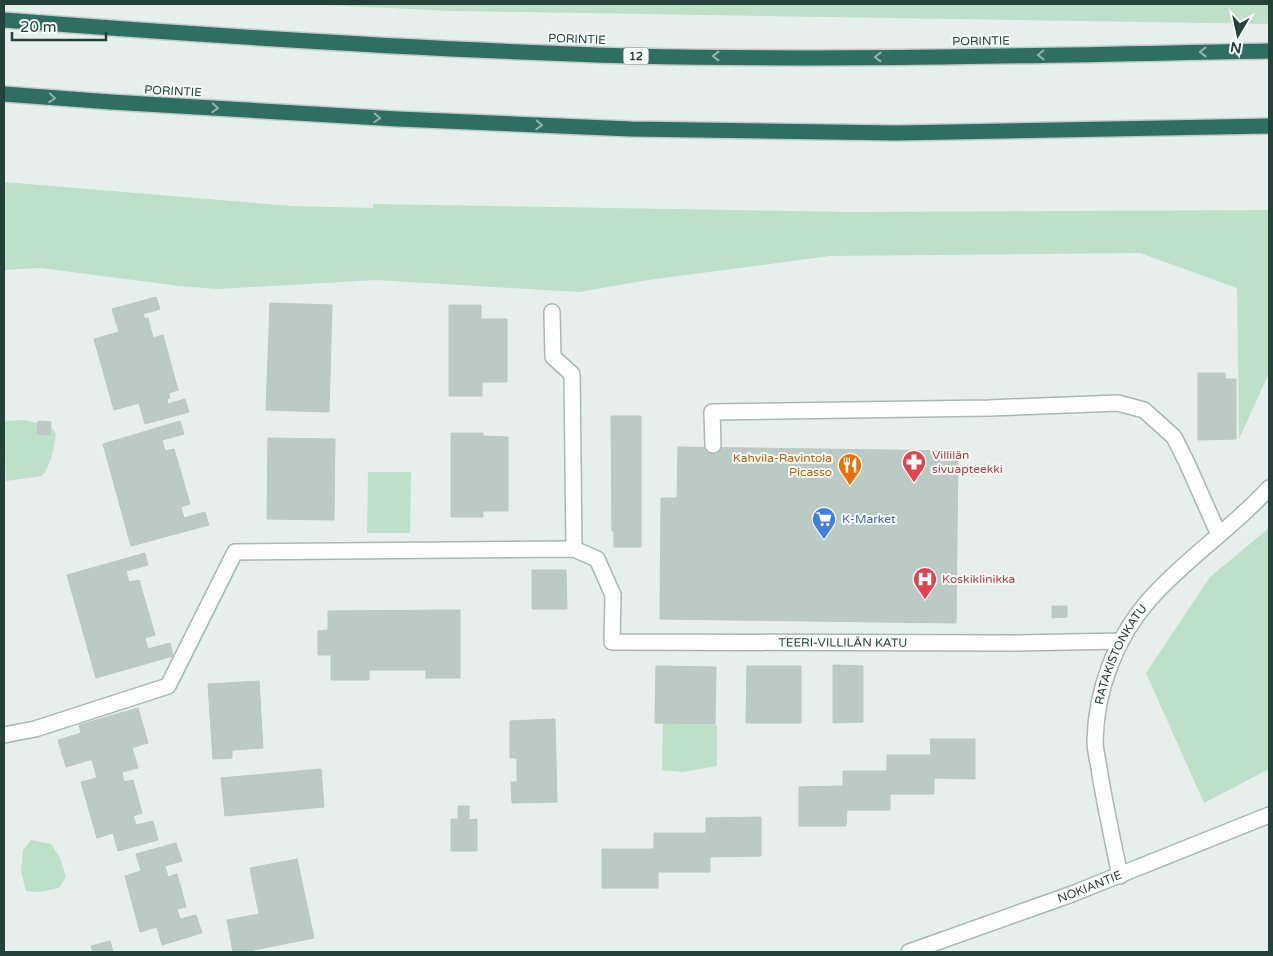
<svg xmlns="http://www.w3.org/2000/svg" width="1273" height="956" viewBox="0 0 1273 956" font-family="'Varela Round',sans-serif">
  <rect width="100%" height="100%" fill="#e6efeb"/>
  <g fill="#bfe0c8">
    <path d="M299,4H1269V24L455,11Z"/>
    <path d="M4,182L291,206L373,208V204L849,212L1269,210V373L1239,439L1237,288L1140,253L830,256L648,280L579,292L376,280L217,289L179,286L41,268L4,270Z"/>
    <path d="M26,420L52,428L56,434C54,449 51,464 42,476L6,481L4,421Z"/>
    <path d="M368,472H411L410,533H367Z"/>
    <path d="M1269,528V769L1204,803L1146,673L1210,577Z"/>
    <path d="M663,723L717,725V766L683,772L662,770Z"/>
    <path d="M31,840L51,844L60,858L66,877L59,888L40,892L26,891L21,871L23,850Z"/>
  </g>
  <g fill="#bbcac4" stroke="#b8c9c2">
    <path d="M156,297L160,309L143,314L145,319L148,318L153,338L163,335L178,390L169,393L170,398L167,399L168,404L185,399L189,412L145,424L139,403L114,410L94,339L119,332L112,309Z"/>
    <path d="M270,303L332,305L329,412L266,410Z"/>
    <path d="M449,305H481V319H507V382H482V396H449Z"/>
    <path d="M1198,373H1225V379H1236V439L1198,440Z"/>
    <path d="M611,416H641V547H614V531H612Z"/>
    <path d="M38,421L51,422L50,435L37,434Z"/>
    <path d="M180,421L184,434L162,440L165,451L174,449L190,504L181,507L184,518L205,512L209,525L131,546L103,444Z"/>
    <path d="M451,433H483V436L508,437V511H483V517H451Z"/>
    <path d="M268,438L335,439L334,520L267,519Z"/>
    <path d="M678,447L958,451L956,623L660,619L661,498H677Z"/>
    <path d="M145,553L148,565L126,571L129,582L139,580L155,635L145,638L148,649L170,643L173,656L96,678L67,575Z"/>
    <path d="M532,570H566L567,609H532Z"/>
    <path d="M1052,606H1067V617L1052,618Z"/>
    <path d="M460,610V678H426V670H369V680H331V655H318V631L328,630V611Z"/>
    <path d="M833,665L863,666V722L833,723Z"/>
    <path d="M656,666L716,667L715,724L655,723Z"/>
    <path d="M747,666H801V723H746Z"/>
    <path d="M259,681L263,748L232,750V758L213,759L208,684Z"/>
    <path d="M138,708L148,743L66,767L58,740L81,733L79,725Z"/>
    <path d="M555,719L557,802L512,803L511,782H517V758H510V721Z"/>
    <path d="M930,739H975V779L934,778V794H890V810H847L846,826H799V787L843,786V771H887V755H931Z"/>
    <path d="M132,748L138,768L122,772L124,782L133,780L142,813L133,816L136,825L153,821L158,840L118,851L113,833L97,838L81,782L97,778L92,760Z"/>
    <path d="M321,769L324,807L225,816L221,778Z"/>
    <path d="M458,806H469V820L477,819V851H451V819H458Z"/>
    <path d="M761,817V856L710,857V872H658V888H602V849H654V833H706V818Z"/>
    <path d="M176,843L182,861L165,866L168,877L177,874L186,907L177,909L180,919L196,915L202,933L162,945L157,927L140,932L125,876L141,871L136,854Z"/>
    <path d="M297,859L314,938L244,952H233L227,920L259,914L250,868Z"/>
    <path d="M110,941L113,952H93L91,946Z"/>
  </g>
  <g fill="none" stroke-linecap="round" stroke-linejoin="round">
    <g stroke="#a8b8b2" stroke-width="18">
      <g id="lane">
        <path d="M552,312L553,357L572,374L574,549"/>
        <path d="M713,445L712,412L989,408L1118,403L1144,410L1174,437L1187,463L1219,535"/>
        <path d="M4,735L35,729L168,686L235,552L574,549L597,559L613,595"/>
      </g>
    </g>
    <g stroke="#a8b8b2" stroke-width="18">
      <g id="street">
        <path id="s1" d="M613,595L612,642L1014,643L1121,641"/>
        <path id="s2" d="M1120,876C1113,842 1106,809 1100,775C1099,764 1095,752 1095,741C1096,690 1116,637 1150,599C1186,558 1233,528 1269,488"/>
      </g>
    </g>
    <g stroke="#a4bbb3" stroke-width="18">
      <g id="secondary">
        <path id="s3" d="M909,952L1072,894L1269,815"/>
      </g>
    </g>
    <g stroke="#c2cac8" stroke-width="18">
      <g id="highway">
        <path d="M4,20C213,36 423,50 633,56C845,61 1057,55 1269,51"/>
        <path d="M4,94L111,102L398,119L631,129L897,133L1269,126"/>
      </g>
    </g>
    <use href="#lane" stroke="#fff" stroke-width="15"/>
    <use href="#street" stroke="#fff" stroke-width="15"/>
    <use href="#secondary" stroke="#fff" stroke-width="15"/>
    <use href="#highway" stroke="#2f6f62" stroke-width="15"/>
  </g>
  <defs><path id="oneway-chevron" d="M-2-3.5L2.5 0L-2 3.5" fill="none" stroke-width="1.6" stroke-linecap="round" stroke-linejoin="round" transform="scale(1.25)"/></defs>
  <g stroke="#93b5ae">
    <use href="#oneway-chevron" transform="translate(1203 52) rotate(179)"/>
    <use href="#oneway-chevron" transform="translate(1041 55) rotate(179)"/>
    <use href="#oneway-chevron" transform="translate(716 56) rotate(-180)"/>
    <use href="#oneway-chevron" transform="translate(878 57) rotate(-180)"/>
    <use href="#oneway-chevron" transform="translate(52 98) rotate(4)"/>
    <use href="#oneway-chevron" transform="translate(215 108) rotate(3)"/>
    <use href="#oneway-chevron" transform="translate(377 118) rotate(3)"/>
    <use href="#oneway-chevron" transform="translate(539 125) rotate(3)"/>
  </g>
  <defs>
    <g id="pharmacy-pin" transform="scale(1.25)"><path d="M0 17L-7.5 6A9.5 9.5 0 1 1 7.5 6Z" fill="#e0444e" stroke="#f7fbf9"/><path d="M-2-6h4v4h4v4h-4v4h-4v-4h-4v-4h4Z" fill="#fff"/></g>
    <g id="restaurant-pin" transform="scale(1.25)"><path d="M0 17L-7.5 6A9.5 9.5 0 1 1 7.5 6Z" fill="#e8710a" stroke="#f7fbf9"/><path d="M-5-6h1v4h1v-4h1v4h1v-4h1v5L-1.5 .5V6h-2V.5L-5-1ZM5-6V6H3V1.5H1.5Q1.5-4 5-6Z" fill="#fff"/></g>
    <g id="supermarket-pin" transform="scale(1.25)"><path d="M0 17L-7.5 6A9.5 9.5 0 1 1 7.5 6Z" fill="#3f7fe0" stroke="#f7fbf9"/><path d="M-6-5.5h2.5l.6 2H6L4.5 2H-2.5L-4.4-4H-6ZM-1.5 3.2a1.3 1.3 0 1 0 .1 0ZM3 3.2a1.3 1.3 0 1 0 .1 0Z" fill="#fff"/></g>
    <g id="hospital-pin" transform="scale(1.25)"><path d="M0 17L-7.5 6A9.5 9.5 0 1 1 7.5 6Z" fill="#e0444e" stroke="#f7fbf9"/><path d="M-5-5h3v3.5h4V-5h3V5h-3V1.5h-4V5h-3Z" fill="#fff"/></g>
  </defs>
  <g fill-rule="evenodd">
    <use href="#pharmacy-pin" x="914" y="462"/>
    <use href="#restaurant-pin" x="850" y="465"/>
    <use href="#supermarket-pin" x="824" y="519"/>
    <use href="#hospital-pin" x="925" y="579"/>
  </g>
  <g text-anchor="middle" stroke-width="4" stroke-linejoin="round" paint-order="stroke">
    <rect fill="#f7fbf9" stroke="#637a73" stroke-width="1" x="623.5" y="47.5" width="25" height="17" rx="4"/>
    <g font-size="11" font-weight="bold" fill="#24423a">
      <text x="636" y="60">12</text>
    </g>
    <g font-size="12" fill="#24423a" stroke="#f7fbf9">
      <text transform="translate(577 39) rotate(2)" y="4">PORINTIE</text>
      <text transform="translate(981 41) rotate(-1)" y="4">PORINTIE</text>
      <text transform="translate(173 91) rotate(3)" y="4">PORINTIE</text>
      <text dy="4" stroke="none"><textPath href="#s1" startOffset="278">TEERI-VILLILÄN KATU</textPath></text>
      <text dy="4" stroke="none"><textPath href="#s2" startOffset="229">RATAKISTONKATU</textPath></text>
      <text dy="4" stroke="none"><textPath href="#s3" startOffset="192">NOKIANTIE</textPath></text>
    </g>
    <g font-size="12" fill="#be3a42" stroke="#f7fbf9" text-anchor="start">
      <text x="932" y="459">Villilän<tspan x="932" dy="14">sivuapteekki</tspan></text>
      <text x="942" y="583">Koskiklinikka</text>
    </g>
    <g font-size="12" fill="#c56008" stroke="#f7fbf9" text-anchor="end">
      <text x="832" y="462">Kahvila-Ravintola<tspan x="832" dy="14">Picasso</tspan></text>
    </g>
    <g font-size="12" fill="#366cbe" stroke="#f7fbf9" text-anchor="start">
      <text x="842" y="523">K-Market</text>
    </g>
  </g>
  <rect width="1273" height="956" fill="none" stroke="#24423a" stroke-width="10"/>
  <g transform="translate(1238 35) rotate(189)" stroke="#f7fbf9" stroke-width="4" paint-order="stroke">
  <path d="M0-4L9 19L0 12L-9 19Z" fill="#24423a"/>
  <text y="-8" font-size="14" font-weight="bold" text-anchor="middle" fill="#24423a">N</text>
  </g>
  <path d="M12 32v8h94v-8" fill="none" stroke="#24423a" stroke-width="2.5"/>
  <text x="20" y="32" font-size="15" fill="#24423a" stroke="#f7fbf9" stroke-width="4" paint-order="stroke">20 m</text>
</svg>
